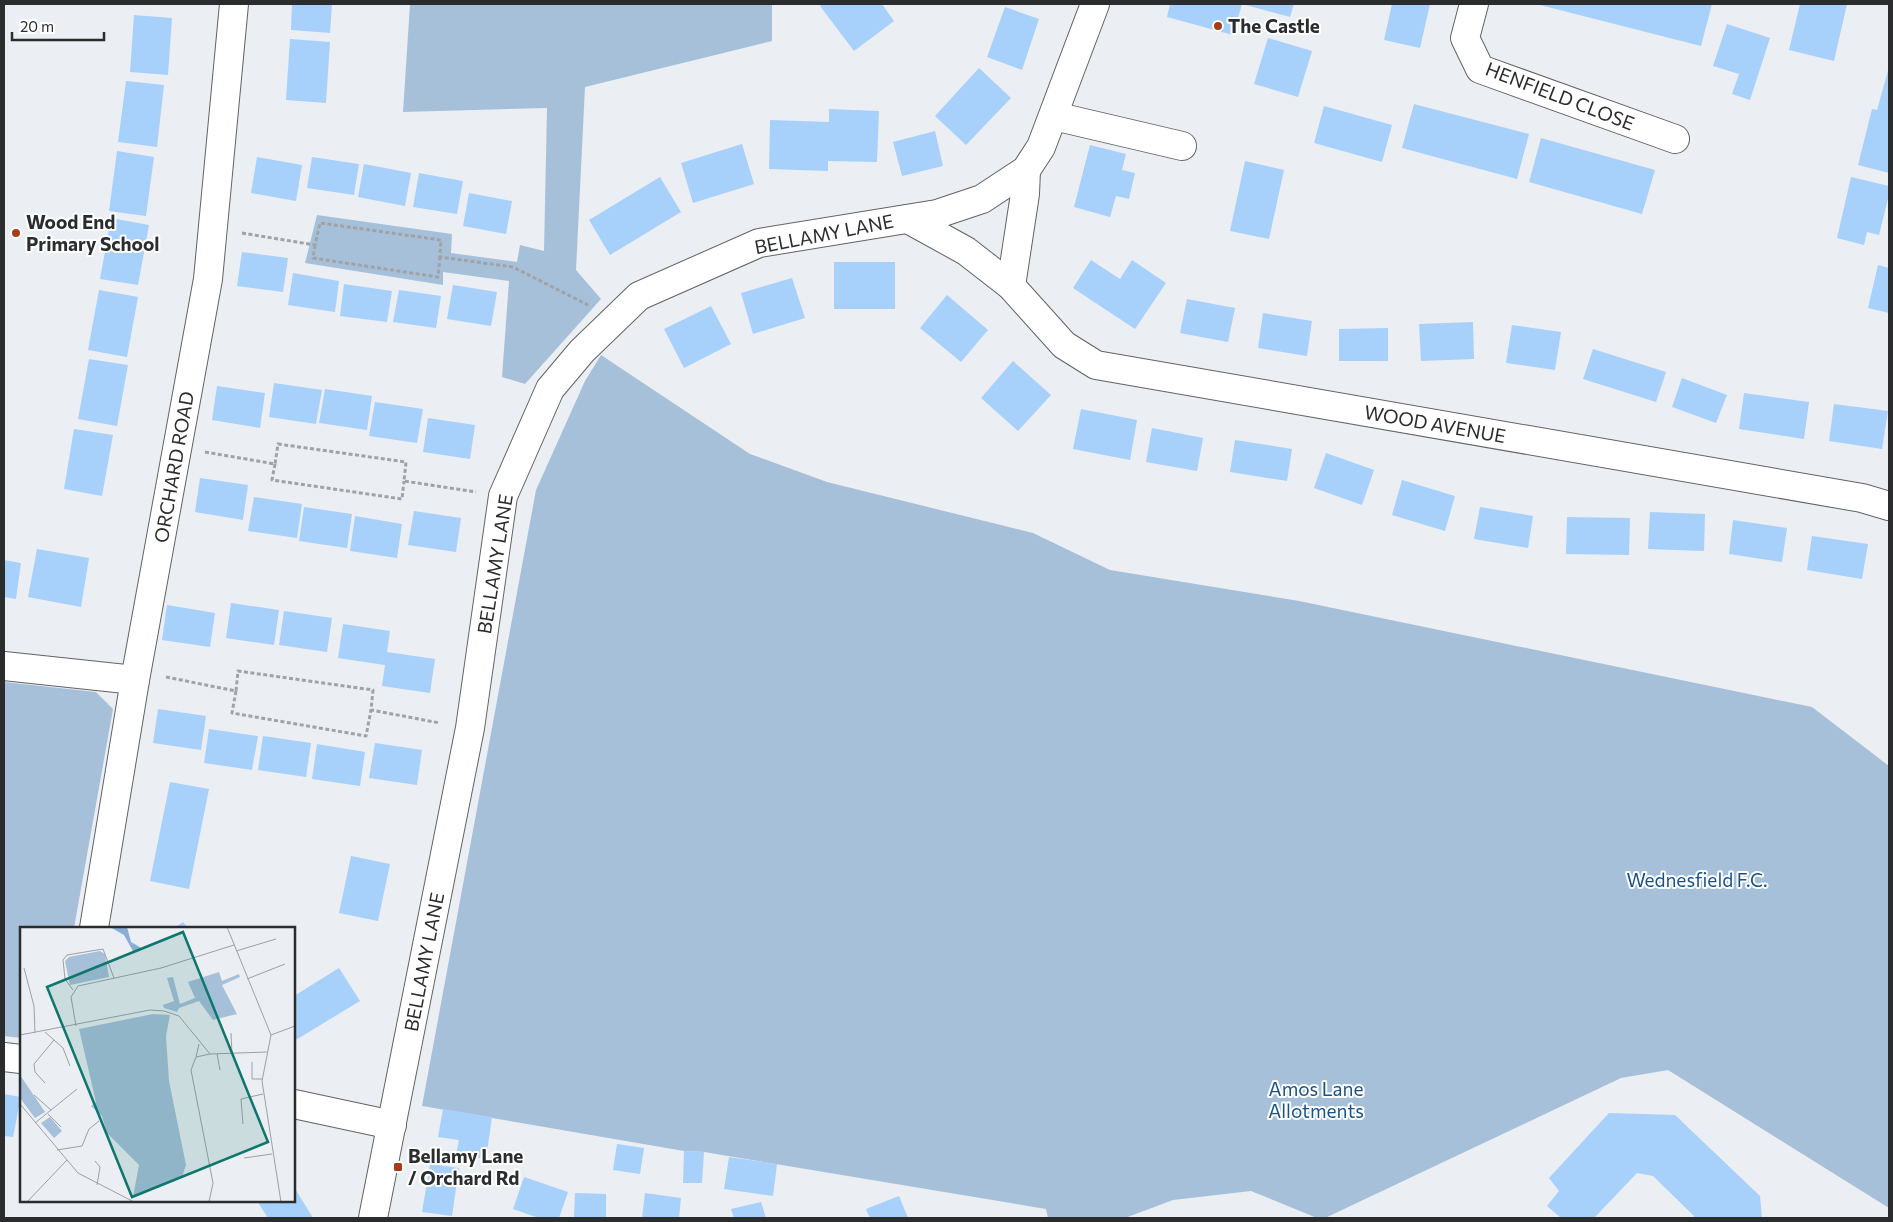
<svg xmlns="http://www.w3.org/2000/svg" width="1893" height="1222" viewBox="0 0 1893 1222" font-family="Commissioner,sans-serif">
  <rect width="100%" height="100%" fill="#ebeef2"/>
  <g fill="#a7c0da">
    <path d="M410,4H772V41L585,87L576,270L601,299L525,384L502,377L509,281L443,272V285L305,263L317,215L452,234L451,253L517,262L520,245L544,251L547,108L403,112Z"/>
    <path d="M601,355L750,454L827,482L1033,533L1110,570L1299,601L1812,707L1889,766V1208L1668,1070L1621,1078L1325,1218H1317L1251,1191L1173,1200L1125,1218H1048L1046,1209L704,1152L684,1151L422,1106L536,490L585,381Z"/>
    <path d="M4,682L96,692L113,709L74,928H21V1038L4,1036Z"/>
  </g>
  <g fill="#a7d1fb">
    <path d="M292,4H332L330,33L291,30Z"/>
    <path d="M822,4H882L894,21L854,51L820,6Z"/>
    <path d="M1170,4H1242L1233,35L1167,17Z"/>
    <path d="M1242,4H1294L1290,17Z"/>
    <path d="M1392,4H1430L1420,48L1384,40Z"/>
    <path d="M1536,4H1712L1701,46Z"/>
    <path d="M1800,4H1847L1834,61L1789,50Z"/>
    <path d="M1005,7L1039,19L1022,70L987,57Z"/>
    <path d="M134,15L172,18L168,75L130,72Z"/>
    <path d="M1727,24L1770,38L1750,100L1732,94L1739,74L1713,66Z"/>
    <path d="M1268,38L1312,51L1298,97L1254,84Z"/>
    <path d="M290,39L330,42L326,103L286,100Z"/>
    <path d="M1889,67V173L1858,165L1872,109L1877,110Z"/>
    <path d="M979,68L1011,98L966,145L935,116Z"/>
    <path d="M126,81L164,85L157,147L118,142Z"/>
    <path d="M1414,104L1529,134L1517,179L1402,148Z"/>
    <path d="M1324,106L1392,125L1382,162L1314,143Z"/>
    <path d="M829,109L879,111L877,162L828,161V171L769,169L770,120L829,122Z"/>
    <path d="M935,131L943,166L902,176L893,142Z"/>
    <path d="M1541,138L1655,170L1642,214L1529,182Z"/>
    <path d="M742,144L754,184L693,203L681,163Z"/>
    <path d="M1090,145L1126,154L1122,170L1135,173L1129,199L1116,196L1110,217L1074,207Z"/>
    <path d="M117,151L154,157L146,216L109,211Z"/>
    <path d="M257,157L302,165L296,201L251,193Z"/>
    <path d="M312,157L359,164L354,195L307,188Z"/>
    <path d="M1245,161L1284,170L1269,239L1230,231Z"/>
    <path d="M364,164L411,173L405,206L358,197Z"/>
    <path d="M419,173L463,181L457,214L413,207Z"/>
    <path d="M660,177L681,212L610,255L589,220Z"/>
    <path d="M1851,177L1889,186V195L1879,235L1867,232L1864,245L1837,238Z"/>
    <path d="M469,193L512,201L506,234L463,226Z"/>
    <path d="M111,218L149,225L138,285L100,279Z"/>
    <path d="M242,252L288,258L283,292L237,286Z"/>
    <path d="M1091,260L1120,279L1132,260L1166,283L1135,329L1073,288Z"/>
    <rect x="834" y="262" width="61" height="47"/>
    <path d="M1878,265L1889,268V313L1868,308Z"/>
    <path d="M293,273L339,281L335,312L288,305Z"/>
    <path d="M792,278L805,318L753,334L741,293Z"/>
    <path d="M344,284L392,291L387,322L340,316Z"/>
    <path d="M453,285L497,292L491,326L447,319Z"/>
    <path d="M99,290L138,297L127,357L88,350Z"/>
    <path d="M399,290L441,296L436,328L393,322Z"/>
    <path d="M947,295L988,330L961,362L920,328Z"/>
    <path d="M1187,299L1235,308L1228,342L1180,333Z"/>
    <path d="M711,306L731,344L684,368L664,329Z"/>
    <path d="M1263,313L1312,321L1307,356L1258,348Z"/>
    <path d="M1473,322L1474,359L1421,361L1419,324Z"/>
    <path d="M1512,325L1561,332L1555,370L1506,363Z"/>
    <path d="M1388,328V361H1339V329Z"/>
    <path d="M1593,349L1666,372L1656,402L1583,379Z"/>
    <path d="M89,359L128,365L117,426L78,419Z"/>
    <path d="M1013,361L1051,395L1018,431L981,398Z"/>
    <path d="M1682,378L1727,395L1716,423L1672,407Z"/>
    <path d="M274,383L322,390L316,424L269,417Z"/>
    <path d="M217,386L265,393L260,428L212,420Z"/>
    <path d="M325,389L372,396L367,430L319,423Z"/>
    <path d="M1744,393L1809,402L1804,439L1739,429Z"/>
    <path d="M375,402L423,409L417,443L369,436Z"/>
    <path d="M1834,404L1888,411L1882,449L1829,441Z"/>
    <path d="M1081,409L1137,420L1130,460L1073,449Z"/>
    <path d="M428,418L475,425L470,459L423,452Z"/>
    <path d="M1152,428L1203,438L1197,471L1146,462Z"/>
    <path d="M74,429L113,435L102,496L64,489Z"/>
    <path d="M1235,440L1292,449L1287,481L1230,472Z"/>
    <path d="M1326,453L1374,470L1362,505L1314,488Z"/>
    <path d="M200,478L248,485L243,520L195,512Z"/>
    <path d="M1402,480L1455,496L1445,531L1392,515Z"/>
    <path d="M254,497L302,504L297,538L248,531Z"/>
    <path d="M304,507L352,514L347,548L299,541Z"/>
    <path d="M1480,507L1533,516L1528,548L1474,539Z"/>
    <path d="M414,511L461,518L456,552L408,545Z"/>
    <path d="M1650,512L1705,514L1704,551L1648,549Z"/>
    <path d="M355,516L402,524L397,558L350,551Z"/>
    <path d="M1567,517L1630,518L1629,555L1566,554Z"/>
    <path d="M1733,520L1787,528L1782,562L1729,554Z"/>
    <path d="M1812,536L1868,544L1862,579L1807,570Z"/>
    <path d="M37,549L89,558L81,607L28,597Z"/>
    <path d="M4,560L21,563L16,599L4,597Z"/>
    <path d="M231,603L279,610L274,645L226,638Z"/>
    <path d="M167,605L215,613L210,647L162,640Z"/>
    <path d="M284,611L332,618L327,652L279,645Z"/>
    <path d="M343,624L390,631L387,652L435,659L430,693L382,686L385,665L338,658Z"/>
    <path d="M158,709L206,716L201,750L153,743Z"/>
    <path d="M209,729L258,736L252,770L204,763Z"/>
    <path d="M263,736L311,743L306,777L258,770Z"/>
    <path d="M375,743L422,750L417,785L369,778Z"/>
    <path d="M317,744L365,752L360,786L312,779Z"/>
    <path d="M170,782L209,789L189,889L150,881Z"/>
    <path d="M351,856L390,864L378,921L339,913Z"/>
    <path d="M183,922L188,928H174Z"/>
    <path d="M339,968L360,1001L294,1041V996Z"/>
    <path d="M4,1094L21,1097L13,1137L4,1136Z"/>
    <path d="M443,1109L492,1117L486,1159L456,1154L459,1140L438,1137Z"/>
    <path d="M1609,1113L1675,1115L1760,1196L1762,1218H1694V1216L1653,1176L1637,1173L1594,1218H1561L1547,1206L1559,1191L1549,1178Z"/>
    <path d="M617,1144L644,1148L640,1174L613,1170Z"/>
    <path d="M684,1151L704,1152L702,1183H683Z"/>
    <path d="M729,1157L777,1164L773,1196L724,1189Z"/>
    <path d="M430,1164L459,1168L452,1216L422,1212Z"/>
    <path d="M524,1177L568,1192L559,1218H539L513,1209Z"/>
    <path d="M294,1187L313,1218H268L257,1201H294Z"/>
    <path d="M575,1193L606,1194V1218H574Z"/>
    <path d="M645,1193L681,1198L679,1218H642Z"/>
    <path d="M899,1196L908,1218H870L866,1209Z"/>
    <path d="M761,1202L766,1218H734L731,1209Z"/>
  </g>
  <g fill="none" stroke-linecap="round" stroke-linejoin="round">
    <g stroke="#616366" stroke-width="30">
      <g id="minor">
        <path d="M1474,4L1465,38L1480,69L1675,139"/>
        <path d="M1054,116L1182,146"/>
        <path d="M908,219L966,251L1011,286L1025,194L1026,170"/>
        <path d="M1011,286L1064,345L1096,365L1862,498L1889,506"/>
        <path d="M4,666L135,680"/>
        <path d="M94,928L135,680L208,279L234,4"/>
        <path d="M4,1057L21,1059"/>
        <path d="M294,1104L392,1125"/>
        <path d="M373,1218L470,728L503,496L550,389L582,351L639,296L759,243L937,214L982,199L1026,170L1041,147L1095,4"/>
      </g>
    </g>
    <g stroke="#a0a2a5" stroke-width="3" stroke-dasharray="4 2.5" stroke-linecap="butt">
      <path d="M242,233L315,245L320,223L441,240L440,257L513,267L588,305"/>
      <path d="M315,245L313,258L438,277L440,257"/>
      <path d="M205,452L275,464L278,444L406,462L404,481L476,492"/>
      <path d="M275,464L272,480L402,499L404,481"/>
      <path d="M166,677L236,691L238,671L373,690L371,710L440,723"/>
      <path d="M236,691L232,713L366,736L371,710"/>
    </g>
    <use href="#minor" stroke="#fff" stroke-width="28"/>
  </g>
  <g fill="#a43d17" stroke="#fff" stroke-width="2">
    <circle cx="1218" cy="26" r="5"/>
    <circle cx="16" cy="233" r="5"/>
    <rect x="393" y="1162" width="10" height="10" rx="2.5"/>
  </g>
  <g text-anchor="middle" stroke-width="4" stroke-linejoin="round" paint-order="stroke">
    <g font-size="19" font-weight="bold" fill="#2b2c2d" stroke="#fff" text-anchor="start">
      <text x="1228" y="33">The Castle</text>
      <text x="26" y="229">Wood End<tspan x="26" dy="22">Primary School</tspan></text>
      <text x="408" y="1163">Bellamy Lane<tspan x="408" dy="22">/ Orchard Rd</tspan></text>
    </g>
    <g font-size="19" fill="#2b2c2d" stroke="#fff">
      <text transform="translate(1560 96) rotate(21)" y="7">HENFIELD CLOSE</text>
      <text transform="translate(824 234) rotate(-11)" y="7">BELLAMY LANE</text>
      <text transform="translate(1435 424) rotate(10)" y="7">WOOD AVENUE</text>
      <text transform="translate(174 467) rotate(-80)" y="7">ORCHARD ROAD</text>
      <text transform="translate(495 564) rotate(-81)" y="7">BELLAMY LANE</text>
      <text transform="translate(424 962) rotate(-79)" y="7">BELLAMY LANE</text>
    </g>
    <g font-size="19" fill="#165286" stroke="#fff">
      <text x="1697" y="887">Wednesfield F.C.</text>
      <text x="1316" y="1096">Amos Lane<tspan x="1316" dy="22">Allotments</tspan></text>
    </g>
  </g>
  <g transform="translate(20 927)">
    <rect width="275" height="275" fill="#ebeef2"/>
    <path d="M80,24L85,27L89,50L50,58L45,34L49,30ZM199,45L202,54L219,47L220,50L202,58L217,87L193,93L179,74L159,81L157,85L144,81L143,78L154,74L147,51L153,50L160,77L175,71L168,55ZM133,87L150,88L146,109L149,154L166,238L162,250L113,270L119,238L87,206L82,189L71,179L76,175L59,102ZM0,148L25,185L15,191L0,171ZM30,190L42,204L34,211L21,196Z" fill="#a7c0da"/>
    <path d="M90,0H107L111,15L123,22L113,24L104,8Z" fill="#86aed7"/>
    <path fill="none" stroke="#9ea0a3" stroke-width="1" d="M207,0L251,108L242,154L261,275M216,24L256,12M4,41L14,79L15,106M227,52L265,37M53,63L45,52L43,33L47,28L83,22L94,51M56,99L51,70L58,59L141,41L214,18M25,105L43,121L50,139M211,106L212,127M0,108L130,83L144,84L159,89L190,127L247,125M251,108L275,99M179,117L176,130L190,127M197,127L200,143M176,130L171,143L193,256L189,275M232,135V152H242M25,156L15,145L14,137L34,113M14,168L31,183M0,177L58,246L114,275M28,187L41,200M15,196L57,162M223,197L221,172L243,167M37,223L62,219L69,202L79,194M224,231L252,227M75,234L80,240L77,258M7,275L47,233"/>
    <path fill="#0f766e" fill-opacity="0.15" stroke="#0f766e" stroke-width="2.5" d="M163,5L248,215L112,270L27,60Z"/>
    <rect width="275" height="275" fill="none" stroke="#2b2c2d" stroke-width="2.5"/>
  </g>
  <rect width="1893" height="1222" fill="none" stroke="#2b2c2d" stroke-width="10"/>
  <path d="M12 32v8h92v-8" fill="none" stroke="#2b2c2d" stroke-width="2.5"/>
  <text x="20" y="32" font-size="15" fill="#2b2c2d" stroke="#ffffff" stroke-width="4" paint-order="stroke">20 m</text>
</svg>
